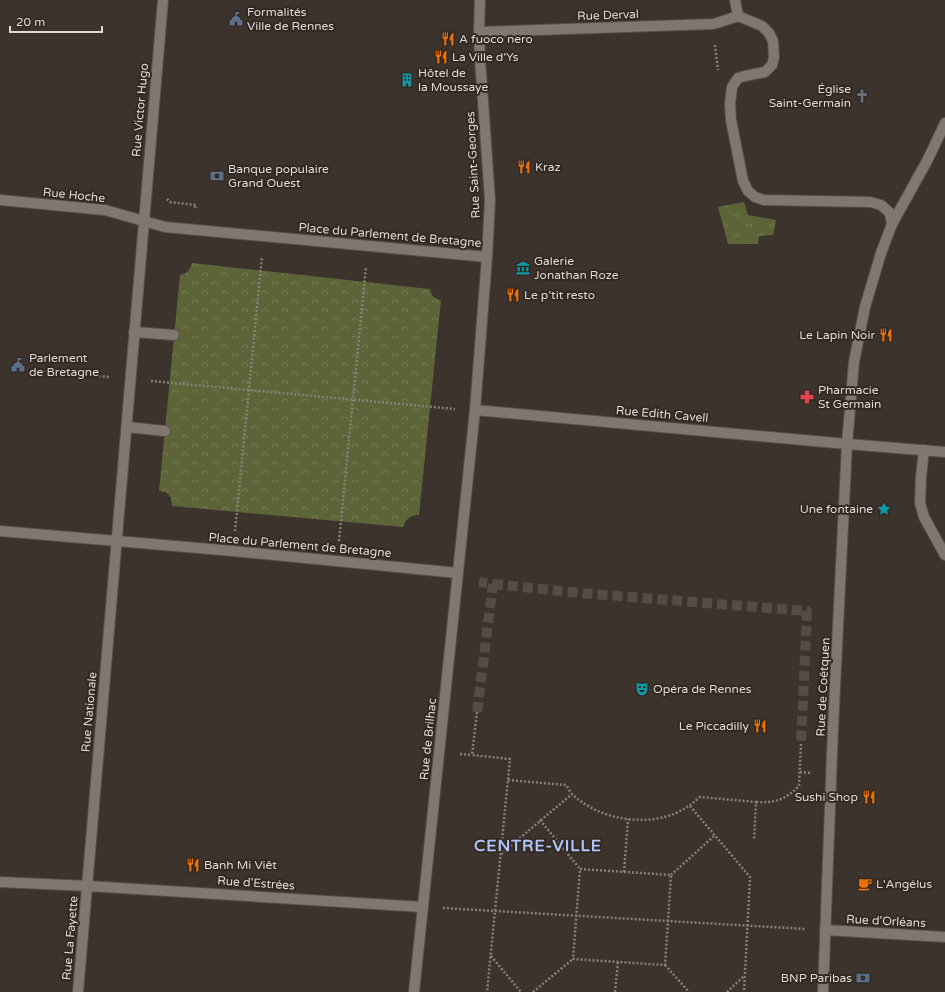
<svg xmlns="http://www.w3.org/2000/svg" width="945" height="992" viewBox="0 0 945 992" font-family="'Varela Round',sans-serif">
  <defs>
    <pattern id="grass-tufts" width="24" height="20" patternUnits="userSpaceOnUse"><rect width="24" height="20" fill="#5d6438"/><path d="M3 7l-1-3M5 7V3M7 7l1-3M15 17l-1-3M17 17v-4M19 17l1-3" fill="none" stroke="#747a54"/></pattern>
    <pattern id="park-crowns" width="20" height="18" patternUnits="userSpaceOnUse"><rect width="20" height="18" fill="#5d6438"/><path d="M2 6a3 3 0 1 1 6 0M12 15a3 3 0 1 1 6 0" fill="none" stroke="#747a54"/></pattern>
  </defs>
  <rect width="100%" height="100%" fill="#3c332d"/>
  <path fill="url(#grass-tufts)" d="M744,202L748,215L776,220L773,235L759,236L758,244H728L718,207Z"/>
  <path fill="url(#park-crowns)" d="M192,263L430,289C431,295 434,299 441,300L419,515C410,515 406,519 403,527L172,506C172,497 169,492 159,491L180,275C187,274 190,270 192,263Z"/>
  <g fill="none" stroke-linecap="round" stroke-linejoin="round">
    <g stroke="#544c46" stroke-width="10" stroke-dasharray="10 5" stroke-linecap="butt">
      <path d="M493,584L580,593L807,611L801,744"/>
      <path d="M477,712L493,584L479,582"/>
    </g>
    <g stroke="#58504b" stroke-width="12">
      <g id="minor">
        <path d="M735,0L738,16L762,26L769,33L773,41L774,57L772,65L765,72L745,76L738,78L732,87L730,104L731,120L743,181L748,191L755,197L764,200L870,202L881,205L890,213L892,224"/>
        <path d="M479,32L713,24L717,23L738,16"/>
        <path d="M0,200L105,210L165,227L487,257"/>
        <path d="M134,332L174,335"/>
        <path d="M475,410L847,444L945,452"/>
        <path d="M127,427L165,431"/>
        <path d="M924,450L921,477L920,503L924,517L945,555"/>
        <path d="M0,531L233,551L458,573"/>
        <path d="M0,882L88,886L423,907"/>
        <path d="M825,930L945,937"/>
        <path d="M78,992L163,0"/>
        <path d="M414,992L475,410L487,257L490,200L480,59L479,32L480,0"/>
        <path d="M823,992L833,728L847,444L854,362L865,307L881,253L892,224L927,161L939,136L945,123"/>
      </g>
    </g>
    <g stroke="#87807a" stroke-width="2.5" stroke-dasharray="2 2" stroke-linecap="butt">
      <path d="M715,45L718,70"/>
      <path d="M167,199L170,202L196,205L195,208"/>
      <path d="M35,371L110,377"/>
      <path d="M151,381L455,409"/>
      <path d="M235,531L262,257"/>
      <path d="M339,541L366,267"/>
      <path d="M477,712L472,755L510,759L495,911L487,992"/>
      <path d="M460,754L472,755"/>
      <path d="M800,772L811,773"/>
      <path d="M508,780L566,785C568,788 570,792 573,795C598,818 639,826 671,815C682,811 691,805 700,797L756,802L754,840"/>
      <path d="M756,802C775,803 785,800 799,786L801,744"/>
      <path d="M690,806L750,877L744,992"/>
      <path d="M540,820L580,869"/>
      <path d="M501,854L572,794"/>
      <path d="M580,869L671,875L665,965L573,959Z"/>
      <path d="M624,872L628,819"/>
      <path d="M671,875L715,835"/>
      <path d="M443,908L806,929"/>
      <path d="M491,956L521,992"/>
      <path d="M665,965L689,992"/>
      <path d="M533,992L573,959"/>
      <path d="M615,992L618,962"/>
      <path d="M727,992L744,976"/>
    </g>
    <use href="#minor" stroke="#82776f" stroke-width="10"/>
  </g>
  <defs>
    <g id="civic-bare" transform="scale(1.08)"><path d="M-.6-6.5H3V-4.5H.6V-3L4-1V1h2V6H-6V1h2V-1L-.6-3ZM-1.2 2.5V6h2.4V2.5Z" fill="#5c6f8a" stroke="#322923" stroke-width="2.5" paint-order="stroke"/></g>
    <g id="restaurant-bare" transform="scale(1.08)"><path d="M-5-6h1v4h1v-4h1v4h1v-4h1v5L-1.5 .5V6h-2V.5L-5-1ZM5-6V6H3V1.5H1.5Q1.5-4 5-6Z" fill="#e8710a" stroke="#322923" stroke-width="2.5" paint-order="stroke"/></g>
    <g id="building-bare" transform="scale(1.08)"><path d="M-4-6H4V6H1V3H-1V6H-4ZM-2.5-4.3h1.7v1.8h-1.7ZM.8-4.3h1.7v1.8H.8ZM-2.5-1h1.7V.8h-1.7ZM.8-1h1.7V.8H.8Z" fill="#0f9aa8" stroke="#322923" stroke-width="2.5" paint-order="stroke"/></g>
    <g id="church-bare" transform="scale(1.08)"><path d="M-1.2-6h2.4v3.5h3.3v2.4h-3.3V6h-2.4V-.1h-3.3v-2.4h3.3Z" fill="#6b7280" stroke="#322923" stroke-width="2.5" paint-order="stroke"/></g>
    <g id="bank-bare" transform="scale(1.08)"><path d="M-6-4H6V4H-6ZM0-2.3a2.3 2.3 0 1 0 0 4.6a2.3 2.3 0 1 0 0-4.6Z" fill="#5c6f8a" stroke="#322923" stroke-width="2.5" paint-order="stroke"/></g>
    <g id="museum-bare" transform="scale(1.08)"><path d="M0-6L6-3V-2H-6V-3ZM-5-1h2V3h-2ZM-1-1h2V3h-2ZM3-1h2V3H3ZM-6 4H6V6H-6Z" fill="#0f9aa8" stroke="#322923" stroke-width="2.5" paint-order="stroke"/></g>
    <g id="pharmacy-bare" transform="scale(1.08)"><path d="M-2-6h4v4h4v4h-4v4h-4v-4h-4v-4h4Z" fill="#e0444e" stroke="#322923" stroke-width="2.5" paint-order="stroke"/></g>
    <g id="sight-bare" transform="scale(1.08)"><path d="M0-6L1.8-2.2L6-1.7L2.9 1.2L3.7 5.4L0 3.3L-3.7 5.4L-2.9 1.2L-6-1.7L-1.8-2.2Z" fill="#0f9aa8" stroke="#322923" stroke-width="2.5" paint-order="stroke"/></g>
    <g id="theatre-bare" transform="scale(1.08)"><path d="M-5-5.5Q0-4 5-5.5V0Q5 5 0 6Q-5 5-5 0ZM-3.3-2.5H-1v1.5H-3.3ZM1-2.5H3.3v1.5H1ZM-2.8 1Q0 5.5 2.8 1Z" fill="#0f9aa8" stroke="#322923" stroke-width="2.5" paint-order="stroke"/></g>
    <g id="cafe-bare" transform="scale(1.08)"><path d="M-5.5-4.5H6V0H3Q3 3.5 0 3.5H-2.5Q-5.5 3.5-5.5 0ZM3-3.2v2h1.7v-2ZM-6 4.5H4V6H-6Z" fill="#e8710a" stroke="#322923" stroke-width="2.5" paint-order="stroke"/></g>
  </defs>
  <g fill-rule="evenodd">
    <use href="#civic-bare" x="236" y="19"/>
    <use href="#restaurant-bare" x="448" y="39"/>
    <use href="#restaurant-bare" x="441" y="57"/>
    <use href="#building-bare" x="407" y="80"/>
    <use href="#church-bare" x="862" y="96"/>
    <use href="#restaurant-bare" x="524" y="167"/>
    <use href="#bank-bare" x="217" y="176"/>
    <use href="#museum-bare" x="523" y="268"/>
    <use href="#restaurant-bare" x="513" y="295"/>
    <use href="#restaurant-bare" x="886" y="335"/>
    <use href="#civic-bare" x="18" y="365"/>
    <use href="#pharmacy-bare" x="807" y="397"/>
    <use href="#sight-bare" x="884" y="509"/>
    <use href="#theatre-bare" x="642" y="689"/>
    <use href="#restaurant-bare" x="760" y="726"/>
    <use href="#restaurant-bare" x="869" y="797"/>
    <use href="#restaurant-bare" x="193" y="865"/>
    <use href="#cafe-bare" x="865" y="884"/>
    <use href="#bank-bare" x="863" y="978"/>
  </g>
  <g text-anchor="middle" stroke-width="4" stroke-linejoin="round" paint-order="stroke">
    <g font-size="12" fill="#dfd9d5" stroke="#322923" text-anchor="start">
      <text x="247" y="16">Formalités<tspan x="247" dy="14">Ville de Rennes</tspan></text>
      <text x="459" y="43">A fuoco nero</text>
      <text x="452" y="61">La Ville d'Ys</text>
      <text x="418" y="77">Hôtel de<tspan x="418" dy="14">la Moussaye</tspan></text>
      <text x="851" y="93" text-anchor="end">Église<tspan x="851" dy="14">Saint-Germain</tspan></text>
      <text x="535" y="171">Kraz</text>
      <text x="228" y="173">Banque populaire<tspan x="228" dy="14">Grand Ouest</tspan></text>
      <text x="534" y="265">Galerie<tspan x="534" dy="14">Jonathan Roze</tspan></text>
      <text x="524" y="299">Le p’tit resto</text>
      <text x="875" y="339" text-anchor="end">Le Lapin Noir</text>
      <text x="29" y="362">Parlement<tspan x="29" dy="14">de Bretagne</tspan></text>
      <text x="818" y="394">Pharmacie<tspan x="818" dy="14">St Germain</tspan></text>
      <text x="873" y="513" text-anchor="end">Une fontaine</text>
      <text x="653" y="693">Opéra de Rennes</text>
      <text x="749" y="730" text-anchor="end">Le Piccadilly</text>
      <text x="858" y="801" text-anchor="end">Sushi Shop</text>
      <text x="204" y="869">Banh Mi Viêt</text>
      <text x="876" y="888">L'Angélus</text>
      <text x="852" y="982" text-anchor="end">BNP Paribas</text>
    </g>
    <g font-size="12" fill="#dfd9d5" stroke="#322923">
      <text transform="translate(608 15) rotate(-2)" y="4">Rue Derval</text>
      <text transform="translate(140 110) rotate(-85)" y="4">Rue Victor Hugo</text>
      <text transform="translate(473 165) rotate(-93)" y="4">Rue Saint-Georges</text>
      <text transform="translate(74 195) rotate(6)" y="4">Rue Hoche</text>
      <text transform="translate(390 235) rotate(5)" y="4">Place du Parlement de Bretagne</text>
      <text transform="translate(662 414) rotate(5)" y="4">Rue Edith Cavell</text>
      <text transform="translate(300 545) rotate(5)" y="4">Place du Parlement de Bretagne</text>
      <text transform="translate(823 687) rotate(-87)" y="4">Rue de Coëtquen</text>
      <text transform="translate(89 712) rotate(-85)" y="4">Rue Nationale</text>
      <text transform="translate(428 739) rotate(-84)" y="4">Rue de Brilhac</text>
      <text transform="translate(256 883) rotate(4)" y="4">Rue d'Estrées</text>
      <text transform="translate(886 921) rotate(3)" y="4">Rue d'Orléans</text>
      <text transform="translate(70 938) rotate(-85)" y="4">Rue La Fayette</text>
    </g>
    <g font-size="16" font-weight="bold" letter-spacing="1" fill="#b0c3fa" stroke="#322923">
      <text x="538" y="851">CENTRE-VILLE</text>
    </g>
  </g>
  <path d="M10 26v6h92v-6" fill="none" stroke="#dfd9d5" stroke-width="2"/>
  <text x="16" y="26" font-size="12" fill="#dfd9d5" stroke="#322923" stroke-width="3" paint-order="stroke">20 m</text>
</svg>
